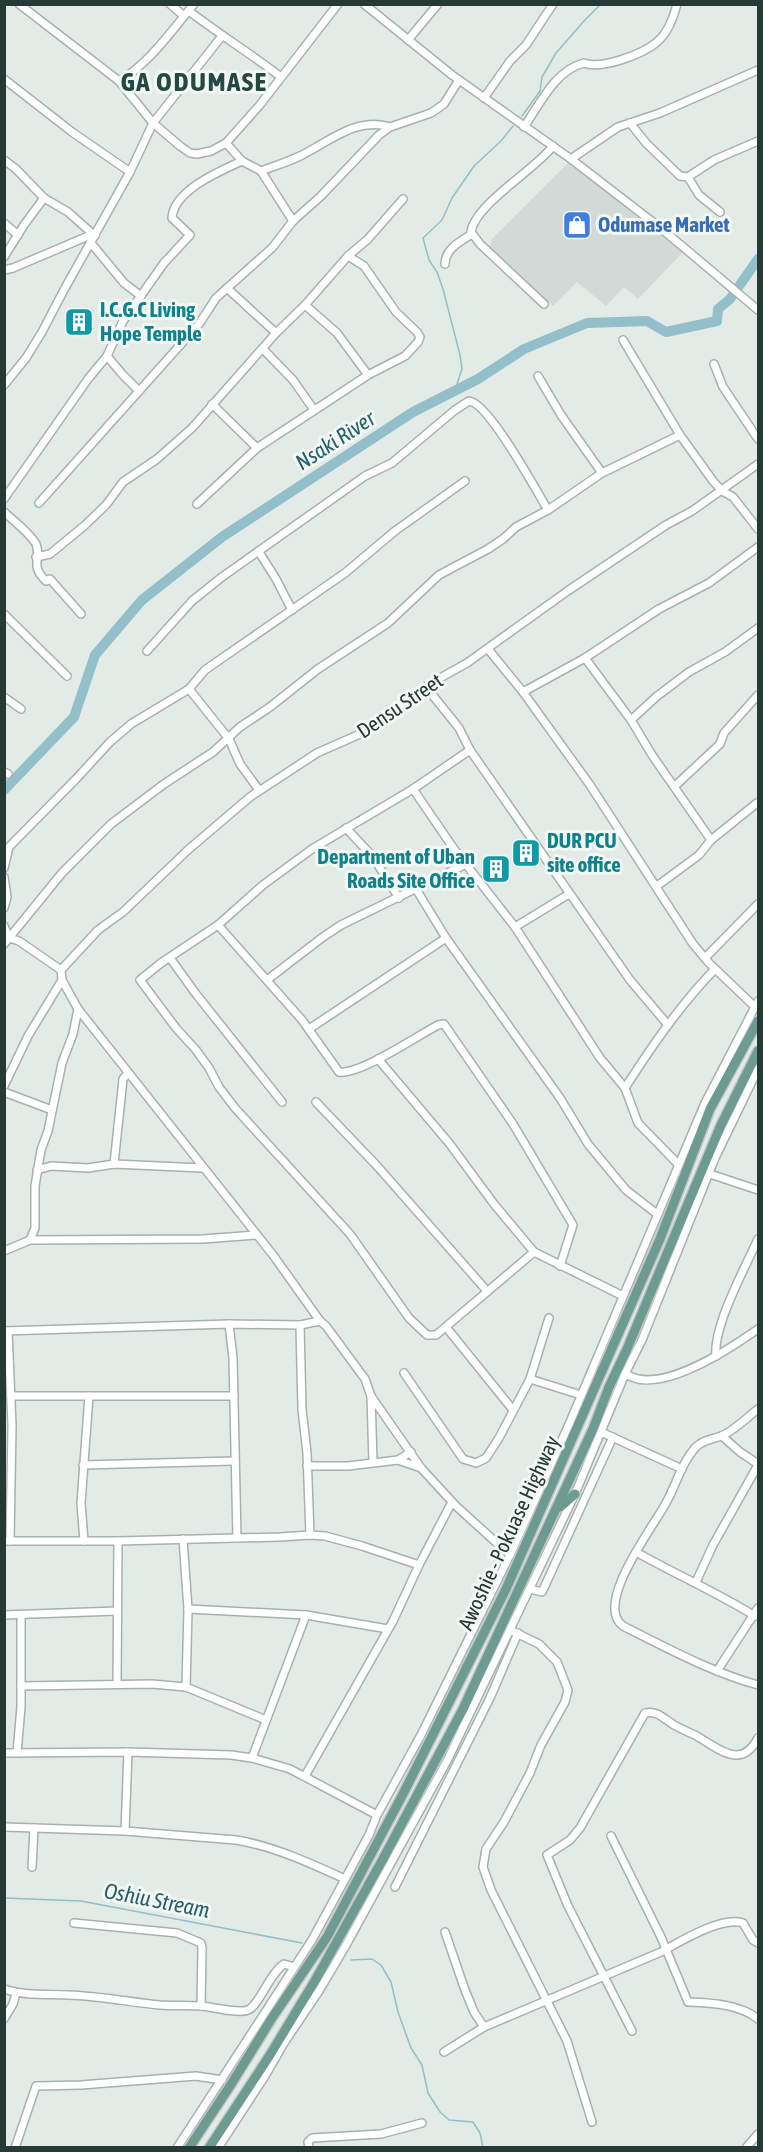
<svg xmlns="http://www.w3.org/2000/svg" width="763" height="2152" viewBox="0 0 763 2152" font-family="'Asap Condensed',sans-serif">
  <rect width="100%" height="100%" fill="#e3ebe7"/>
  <path fill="#d1dad6" d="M570,161L683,252L638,299L624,287L606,306L577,282L553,306L490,247L492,239Z"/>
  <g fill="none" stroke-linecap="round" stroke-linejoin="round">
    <g stroke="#92bfc9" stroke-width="1.5">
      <path d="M522,116L540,91L542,77L556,53L584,21L601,4"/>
      <path d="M455,390L462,369L460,355L443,289L437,272L429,260L423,238L442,220L452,198L474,166L501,141L513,126"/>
      <path d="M4,1898L81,1901L302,1943"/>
      <path d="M351,1960L372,1959L381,1965L391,1982L398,2012L411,2048L422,2065L428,2093L440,2112L449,2120L473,2122L480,2133L483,2148"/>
    </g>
    <path stroke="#92bfc9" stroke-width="10" d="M4,790L74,717L95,655L142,600L222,537L413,412L478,379L524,349L587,323L647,321L666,332L717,321L718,309L730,299L758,259"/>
    <g stroke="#a6b2ae" stroke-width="10">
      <g id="minor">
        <path d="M19,4L119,81L153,123L180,146L190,153L197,154L211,151L226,143L259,106L338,4"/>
        <path d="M170,4L184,16"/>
        <path d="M364,4L452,75L571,159L663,230L758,310"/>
        <path d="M189,11C219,34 251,54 281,77"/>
        <path d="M408,40L438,4"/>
        <path d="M4,79L72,132L130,172"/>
        <path d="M119,81C149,64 172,30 194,4"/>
        <path d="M484,98L510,61L526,45L553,4"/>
        <path d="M630,123L646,143L680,176L688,177L714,160L758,141"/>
        <path d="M524,127C540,104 555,70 584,63C601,70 643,54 657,42C667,34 674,17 677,4"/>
        <path d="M226,143L242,161L261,171L293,221"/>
        <path d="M571,159L618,127L660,113L758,70"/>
        <path d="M4,160L16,169L44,198L68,212L95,236"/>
        <path d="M261,171C274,166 288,162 300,156C329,142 357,116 390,127"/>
        <path d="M688,177L699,195L720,212"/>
        <path d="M4,223L18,235"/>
        <path d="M91,243L124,283L141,296"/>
        <path d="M4,257L24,225L44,198"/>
        <path d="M445,264C445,249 461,241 472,234"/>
        <path d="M4,270L13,268L93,234"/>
        <path d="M227,288L276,333"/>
        <path d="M544,304L480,244L471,232C475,204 535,170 553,146"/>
        <path d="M305,305L337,333L368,375"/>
        <path d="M623,340L680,435L713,481L722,491L733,497L758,529"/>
        <path d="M263,349L293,380L314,410"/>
        <path d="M107,356L122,374L139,391"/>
        <path d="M714,364L723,387L758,439"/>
        <path d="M538,376L561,415L602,473"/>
        <path d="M4,385L26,358L42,332L65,288L130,172L153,123L222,36"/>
        <path d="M212,404L257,448"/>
        <path d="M4,499L88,379L107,356L123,321L164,263L190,235L172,218C174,190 220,171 242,161"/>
        <path d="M39,503L199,324L216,298L272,248L293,221L321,196L379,135L390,127L431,113L444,104L459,80"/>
        <path d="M197,504L257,448L368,375L405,356L418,342L420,337L417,332L396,312L364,266L348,256"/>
        <path d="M4,512C14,521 30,533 36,544C42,559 29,565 46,581L50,579L81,614"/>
        <path d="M259,552L276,579L292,610"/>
        <path d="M36,557L50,554L84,526L106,505L123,482L157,459L192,428L276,333L305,305L348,256L368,239L403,199"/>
        <path d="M4,614L67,676"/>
        <path d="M488,649L523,692L590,785L693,944L709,963L755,1007"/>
        <path d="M147,651L192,601L222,577L365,476L392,463L455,410L469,401C488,402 536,490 548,510"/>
        <path d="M585,658L631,720L652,755L711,840"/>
        <path d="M426,687L459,728L470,750L630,980L668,1025"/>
        <path d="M189,689L229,739L240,764L259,790"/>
        <path d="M523,692L585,658L659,609L709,583L758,547"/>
        <path d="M4,697L21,709"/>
        <path d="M631,720L656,697L689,672L725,652L758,628"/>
        <path d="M470,750L413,789L312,849L263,885L218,925L161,963L140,980L176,1028L196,1050L209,1068L219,1087L235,1108L350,1234L409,1318L427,1335H436L442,1330L534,1252"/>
        <path d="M4,772L8,774"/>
        <path d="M675,786L720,744L724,733L758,695"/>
        <path d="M413,789L454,849L515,927L600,1058L625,1088L638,1123L678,1164"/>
        <path d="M346,828L373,857L399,898"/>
        <path d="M4,868L9,847L76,779L110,742L131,724L189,689L205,670L345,573L395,531L465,481"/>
        <path d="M4,877L7,897L4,908"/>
        <path d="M657,886L699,855L711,840L757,803"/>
        <path d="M416,889L446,938L560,1098L588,1144L626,1190L657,1214"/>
        <path d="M218,925L302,1020L339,1072C360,1075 417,1036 438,1025L444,1024L513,1124L573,1225L560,1266"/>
        <path d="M4,926L9,938"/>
        <path d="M515,927L569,894"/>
        <path d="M9,938L62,873L111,824L164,784L213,752L240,727L270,707L318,669L388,623L439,575L488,549L503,539L516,527L548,510L602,473L680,435"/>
        <path d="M4,944L9,938L19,941L61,970"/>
        <path d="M170,958L196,994L282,1102"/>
        <path d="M705,958L758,904"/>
        <path d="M61,970L98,930L123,912L189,849L250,797L317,753L369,730L431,683L467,663L569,590L666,525L692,511L758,464"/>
        <path d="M267,980L323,937L341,925L466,864"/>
        <path d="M78,1009L273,1255L320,1321L326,1326L365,1379L371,1396L421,1468L456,1506L510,1555"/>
        <path d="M309,1029L446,938"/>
        <path d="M378,1059L449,1143L494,1204L534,1252L623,1296"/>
        <path d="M4,1086L28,1036L62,980"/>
        <path d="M625,1088C652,1046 680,1005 715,969"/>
        <path d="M4,1092L52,1110"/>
        <path d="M316,1102L378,1167L487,1291"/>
        <path d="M114,1164L123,1079L128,1073"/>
        <path d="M37,1170L51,1166L88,1168L114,1164L202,1168"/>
        <path d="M710,1174L758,1190"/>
        <path d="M30,1240L203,1239L256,1235"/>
        <path d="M4,1251L30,1240L35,1228V1186L41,1150L48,1131L62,1063L73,1034L78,1009L62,980L61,970"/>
        <path d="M229,1324L233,1358L237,1538"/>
        <path d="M300,1325L302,1409L307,1453L310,1535"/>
        <path d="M446,1327L513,1410"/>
        <path d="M4,1331L229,1324L300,1325L320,1321"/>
        <path d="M8,1331L12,1426L10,1541"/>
        <path d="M716,1356C713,1326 745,1268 758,1239"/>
        <path d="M404,1373L463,1459L476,1463L486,1458L499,1438L530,1379L549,1318"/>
        <path d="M625,1374C629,1376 634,1378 638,1379C673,1386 731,1348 758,1329"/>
        <path d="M530,1379L581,1395"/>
        <path d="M11,1396H234"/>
        <path d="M371,1396L373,1462"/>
        <path d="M758,1409C749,1416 731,1433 721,1436C712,1440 704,1439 696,1447C682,1462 676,1485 666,1503C654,1526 593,1604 623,1626C667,1648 711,1672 758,1685"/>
        <path d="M601,1432L682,1469"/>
        <path d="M722,1436L740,1452L758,1464"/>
        <path d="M398,1460L421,1468"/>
        <path d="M83,1465L234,1461"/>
        <path d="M307,1466H348L398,1460L411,1452"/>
        <path d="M183,1539L188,1609L186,1687"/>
        <path d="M4,1541H118L280,1537L310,1535L325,1536L362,1546L419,1565"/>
        <path d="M84,1541L81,1503L89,1396"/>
        <path d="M636,1552C675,1574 716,1592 755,1616"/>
        <path d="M696,1582L713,1545L758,1465"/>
        <path d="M530,1589L542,1592L543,1590L613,1437"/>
        <path d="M188,1609L306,1615L388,1629"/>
        <path d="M4,1615L117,1611"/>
        <path d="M510,1630L539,1644L557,1662L568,1690L565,1702L541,1745L530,1773L504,1822L486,1849L483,1867L491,1890L567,2041L592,2122"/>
        <path d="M717,1671L758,1608"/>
        <path d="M117,1684L118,1541"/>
        <path d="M21,1686L152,1684L186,1687L266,1720"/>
        <path d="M4,1753L128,1752L231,1755L252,1758L290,1769L377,1815"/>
        <path d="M17,1753L21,1707V1615"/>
        <path d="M252,1758L306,1615"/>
        <path d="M305,1776L393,1621L419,1565L452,1502"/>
        <path d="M4,1827L125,1831L236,1840C273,1846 310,1863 345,1879"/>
        <path d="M125,1831L128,1752"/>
        <path d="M611,1836L661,1937L688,2002C711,2003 740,2004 758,2019"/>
        <path d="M32,1867L34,1828"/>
        <path d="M395,1887L490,1698L518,1633"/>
        <path d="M74,1923L177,1933L201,1943L202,1948L201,2006"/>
        <path d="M445,1932L465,1990L474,2012L484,2027"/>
        <path d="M4,1989C25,1996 47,1994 68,1995C99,1996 130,2002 160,2005C174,2006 188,2005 202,2006C213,2007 238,2014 248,2010C259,2006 269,1974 284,1964L294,1967"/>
        <path d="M4,2019L13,2004L16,1993"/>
        <path d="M632,2031L568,1906L547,1855L570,1840L580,1828L645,1713C657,1710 664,1719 674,1725C681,1729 688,1732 695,1735C718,1748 741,1771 758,1738"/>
        <path d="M444,2052L484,2027L661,1952C681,1941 722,1916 743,1923L753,1940L758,1943"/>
        <path d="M15,2148L36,2086L81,2085L196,2076L222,2080"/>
        <path d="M177,2148L312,1940L369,1835L377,1815L421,1735L510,1555L570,1422L705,1103L758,1001"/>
        <path d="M218,2148L265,2076L284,2043L319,1991L345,1947L448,1759L575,1494L625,1374L642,1340L715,1158L758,1069"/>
        <path d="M309,2148L308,2142L312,2138L381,2134L422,2123"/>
        <path d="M746,2148L758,2134"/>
      </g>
    </g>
    <g stroke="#c2c8c6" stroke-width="12">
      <g id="major">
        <path d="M560,1507L575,1494"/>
        <path d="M189,2148L230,2086L272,2018L327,1937L403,1794L506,1589L660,1239L710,1109L758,1021"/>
        <path d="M209,2148L270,2055L316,1979L383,1859L463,1709L593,1429L609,1387L627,1349L721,1125L758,1051"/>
      </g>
    </g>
    <use href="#minor" stroke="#fff" stroke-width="7"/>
    <use href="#major" stroke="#6d9b90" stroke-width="9"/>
  </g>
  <defs>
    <g id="shop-square" transform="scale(1.5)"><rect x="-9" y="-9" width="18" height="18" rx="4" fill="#3f7fe0" stroke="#f3f8f5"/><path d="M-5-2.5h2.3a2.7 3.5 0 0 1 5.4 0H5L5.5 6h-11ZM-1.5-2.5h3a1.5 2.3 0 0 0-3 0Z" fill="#fff"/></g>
    <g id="building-square" transform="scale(1.5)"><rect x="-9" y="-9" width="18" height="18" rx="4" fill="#0f9aa8" stroke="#f3f8f5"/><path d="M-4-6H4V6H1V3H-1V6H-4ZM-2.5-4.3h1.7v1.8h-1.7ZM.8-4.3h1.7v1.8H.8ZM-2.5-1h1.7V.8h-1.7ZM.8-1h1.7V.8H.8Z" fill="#fff"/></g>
  </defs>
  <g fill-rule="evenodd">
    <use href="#shop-square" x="577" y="225"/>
    <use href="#building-square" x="79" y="322"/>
    <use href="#building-square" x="526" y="853"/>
    <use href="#building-square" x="496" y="869"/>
  </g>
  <g text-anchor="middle" stroke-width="6" stroke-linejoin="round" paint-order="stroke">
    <g font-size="21" font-weight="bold" fill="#366cbe" stroke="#f3f8f5" text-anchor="start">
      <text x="598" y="232">Odumase Market</text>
    </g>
    <g font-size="21" font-weight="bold" fill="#0d838f" stroke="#f3f8f5" text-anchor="start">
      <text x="100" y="317">I.C.G.C Living<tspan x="100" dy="24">Hope Temple</tspan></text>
      <text x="547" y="848">DUR PCU<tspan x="547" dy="24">site office</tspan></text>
      <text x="475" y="864" text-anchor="end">Department of Uban<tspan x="475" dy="24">Roads Site Office</tspan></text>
    </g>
    <g font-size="21" fill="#253a35" stroke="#f3f8f5">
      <text transform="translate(400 706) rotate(-34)" y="7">Densu Street</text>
      <text transform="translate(509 1533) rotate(-65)" y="7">Awoshie - Pokuase Highway</text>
    </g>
    <g font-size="22" font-style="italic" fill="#26606e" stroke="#f3f8f5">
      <text transform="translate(335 440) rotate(-33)" y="8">Nsaki River</text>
      <text transform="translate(157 1900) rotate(11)" y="8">Oshiu Stream</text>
    </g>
    <g font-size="27" font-weight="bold" letter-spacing="1.5" fill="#234941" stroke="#f3f8f5">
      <text x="194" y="91">GA ODUMASE</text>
    </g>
  </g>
  <rect width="763" height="2152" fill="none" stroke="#253a35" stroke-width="12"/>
</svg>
